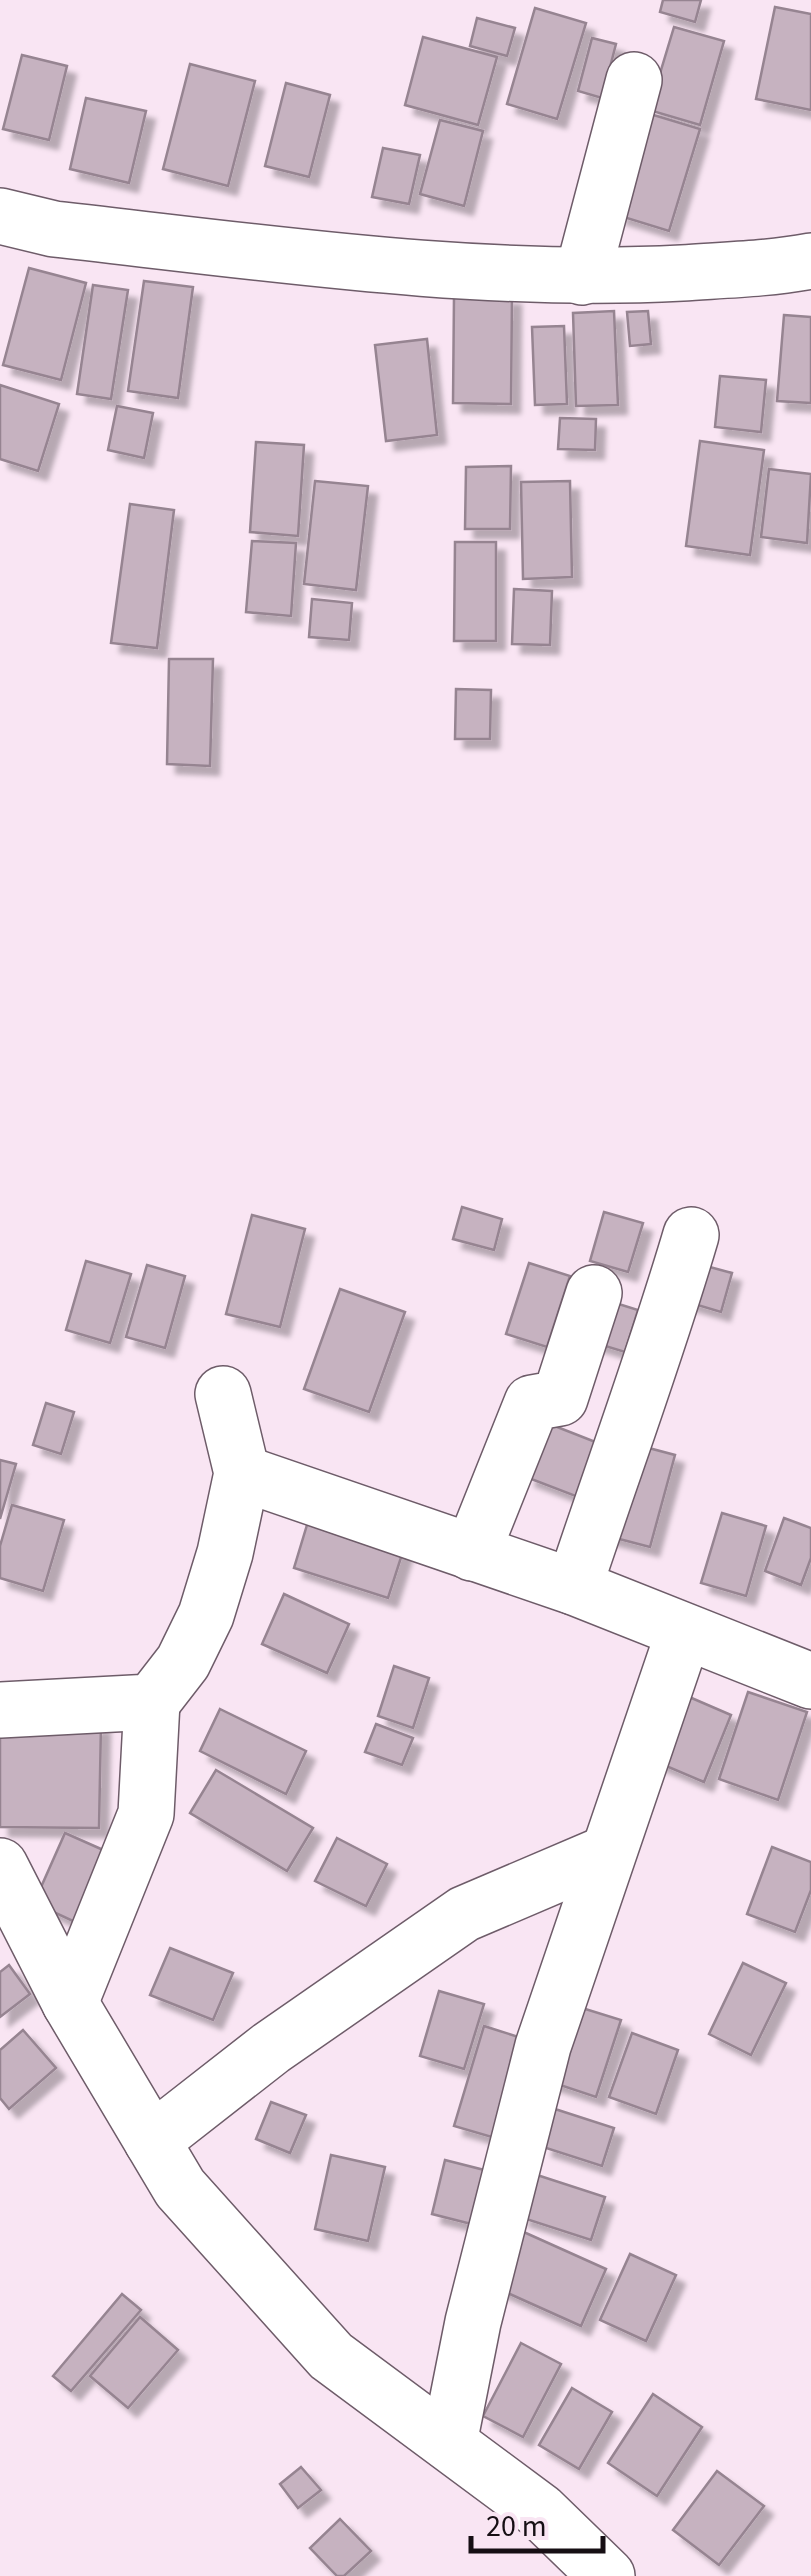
<svg xmlns="http://www.w3.org/2000/svg" width="811" height="2576" viewBox="0 0 811 2576" font-family="'Source Sans 3',sans-serif">
  <defs>
    <filter id="shadow"><feDropShadow dx="9" dy="9" stdDeviation="2.5" flood-color="#0004"/></filter>
  </defs>
  <rect width="100%" height="100%" fill="#f9e5f3"/>
  <g fill="#c6b2c0" stroke="#968491" stroke-width="2.5" filter="url(#shadow)">
    <path d="M663,0H701L695,22L660,12Z"/>
    <path d="M775,7L811,14V110L756,99Z"/>
    <path d="M535,8L586,23L557,119L507,104Z"/>
    <path d="M477,18L515,28L507,56L470,46Z"/>
    <path d="M674,27L724,41L700,125L649,110Z"/>
    <path d="M423,37L497,57L478,125L405,105Z"/>
    <path d="M592,38L616,44L602,98L578,91Z"/>
    <path d="M22,55L67,66L49,140L3,129Z"/>
    <path d="M190,64L255,81L228,186L163,169Z"/>
    <path d="M286,83L330,95L309,177L265,166Z"/>
    <path d="M86,98L146,111L129,183L70,169Z"/>
    <path d="M647,113L700,129L669,231L617,215Z"/>
    <path d="M440,120L483,131L464,206L420,194Z"/>
    <path d="M383,148L420,155L409,204L372,197Z"/>
    <path d="M29,268L86,283L61,380L3,365Z"/>
    <path d="M144,281L193,287L178,398L128,391Z"/>
    <path d="M93,285L128,290L111,399L77,394Z"/>
    <path d="M454,296H512L511,404L453,403Z"/>
    <path d="M614,311L618,405L576,406L573,313Z"/>
    <path d="M648,311L651,344L630,346L627,312Z"/>
    <path d="M784,315L811,317V403L777,401Z"/>
    <path d="M564,326L567,404L535,405L532,327Z"/>
    <path d="M427,339L437,435L386,441L375,345Z"/>
    <path d="M720,376L766,380L761,432L715,427Z"/>
    <path d="M0,385L59,404L38,471L0,459Z"/>
    <path d="M117,406L153,413L144,458L108,450Z"/>
    <path d="M560,418L596,419L595,450L558,449Z"/>
    <path d="M700,441L764,450L750,555L686,546Z"/>
    <path d="M256,442L304,445L298,536L250,532Z"/>
    <path d="M511,466L510,529H465L466,467Z"/>
    <path d="M769,469L811,474L807,543L761,537Z"/>
    <path d="M315,481L368,486L356,590L304,584Z"/>
    <path d="M570,481L572,577L523,579L521,482Z"/>
    <path d="M130,504L174,510L157,648L111,643Z"/>
    <path d="M252,541L296,543L291,616L246,612Z"/>
    <path d="M455,542H496V641H454Z"/>
    <path d="M514,589L552,591L550,645L512,644Z"/>
    <path d="M312,599L352,603L349,640L309,637Z"/>
    <path d="M169,659H213L210,766L167,764Z"/>
    <path d="M456,689L491,690L490,739H455Z"/>
    <path d="M462,1207L502,1219L494,1250L453,1239Z"/>
    <path d="M604,1212L643,1223L628,1272L590,1261Z"/>
    <path d="M252,1215L305,1229L280,1327L226,1314Z"/>
    <path d="M86,1261L131,1274L110,1343L66,1330Z"/>
    <path d="M529,1263L570,1276L547,1347L506,1334Z"/>
    <path d="M695,1263L732,1273L721,1312L684,1301Z"/>
    <path d="M147,1265L185,1276L165,1348L126,1337Z"/>
    <path d="M340,1289L405,1312L369,1412L304,1389Z"/>
    <path d="M606,1300L638,1310L625,1352L592,1342Z"/>
    <path d="M46,1403L74,1412L61,1454L33,1445Z"/>
    <path d="M547,1423L598,1443L578,1497L526,1477Z"/>
    <path d="M630,1443L675,1455L650,1547L604,1535Z"/>
    <path d="M0,1460L16,1464L0,1519Z"/>
    <path d="M12,1505L64,1520L43,1591L0,1578V1546Z"/>
    <path d="M722,1513L766,1526L746,1596L701,1583Z"/>
    <path d="M310,1515L405,1545L388,1598L294,1568Z"/>
    <path d="M784,1518L811,1528V1558L801,1585L765,1571Z"/>
    <path d="M284,1594L349,1624L327,1673L262,1644Z"/>
    <path d="M394,1666L429,1678L413,1728L378,1716Z"/>
    <path d="M748,1692L807,1712L778,1800L719,1779Z"/>
    <path d="M680,1693L731,1715L704,1782L652,1760Z"/>
    <path d="M220,1709L306,1751L286,1794L200,1751Z"/>
    <path d="M0,1723L101,1724L99,1828L0,1827Z"/>
    <path d="M376,1724L413,1738L402,1765L365,1752Z"/>
    <path d="M216,1770L313,1828L287,1871L190,1813Z"/>
    <path d="M65,1833L119,1857L88,1928L34,1903Z"/>
    <path d="M337,1838L387,1864L366,1906L315,1881Z"/>
    <path d="M772,1847L811,1862V1890L795,1932L747,1914Z"/>
    <path d="M170,1948L233,1973L213,2020L150,1995Z"/>
    <path d="M743,1963L786,1983L751,2055L709,2034Z"/>
    <path d="M9,1965L30,1994L0,2017V1972Z"/>
    <path d="M439,1991L484,2004L464,2069L420,2056Z"/>
    <path d="M566,2003L621,2020L596,2097L542,2079Z"/>
    <path d="M484,2026L531,2041L502,2140L454,2126Z"/>
    <path d="M23,2030L56,2068L9,2109L0,2098V2050Z"/>
    <path d="M632,2033L678,2050L656,2114L609,2097Z"/>
    <path d="M271,2102L306,2115L290,2153L256,2139Z"/>
    <path d="M555,2109L614,2128L602,2166L543,2147Z"/>
    <path d="M331,2155L385,2167L368,2241L315,2229Z"/>
    <path d="M445,2160L500,2174L487,2228L432,2214Z"/>
    <path d="M534,2174L605,2197L591,2240L520,2217Z"/>
    <path d="M517,2229L606,2269L581,2326L492,2286Z"/>
    <path d="M630,2254L676,2275L646,2341L600,2320Z"/>
    <path d="M122,2294L141,2310L71,2391L53,2376Z"/>
    <path d="M140,2317L178,2350L128,2408L90,2376Z"/>
    <path d="M521,2343L561,2364L523,2437L483,2416Z"/>
    <path d="M572,2388L612,2412L579,2469L539,2445Z"/>
    <path d="M653,2394L702,2427L657,2496L608,2463Z"/>
    <path d="M301,2467L321,2490L298,2508L280,2484Z"/>
    <path d="M717,2471L764,2506L719,2565L673,2530Z"/>
    <path d="M340,2519L371,2551L344,2576H337L310,2548Z"/>
  </g>
  <g fill="none" stroke-linecap="round" stroke-linejoin="round">
    <g stroke="#6e5c69" stroke-width="58">
      <g id="minor">
        <path d="M0,216L54,229C263,252 472,284 682,273C726,270 768,269 811,261"/>
        <path d="M582,277L634,80"/>
        <path d="M242,1473L574,1587L811,1681"/>
        <path d="M472,1553L532,1403L560,1398L594,1293"/>
        <path d="M574,1587C613,1469 656,1354 691,1235"/>
        <path d="M0,1710L152,1702L183,1662L206,1615L225,1553L242,1473L223,1394"/>
        <path d="M0,1866L70,2003L146,1814L152,1702"/>
        <path d="M70,2003L180,2188L331,2356L540,2511L607,2576"/>
        <path d="M152,2141L271,2048L464,1914L607,1853"/>
        <path d="M449,2443L473,2322L543,2046L684,1632"/>
      </g>
    </g>
    <use href="#minor" stroke="#fff" stroke-width="55"/>
  </g>
  <path d="M471 2536v15h132v-15" fill="none" stroke="#160f14" stroke-width="5"/>
  <text x="486" y="2536" font-size="30" fill="#160f14" stroke="#f9e5f3" stroke-width="8" paint-order="stroke">20 m</text>
</svg>
